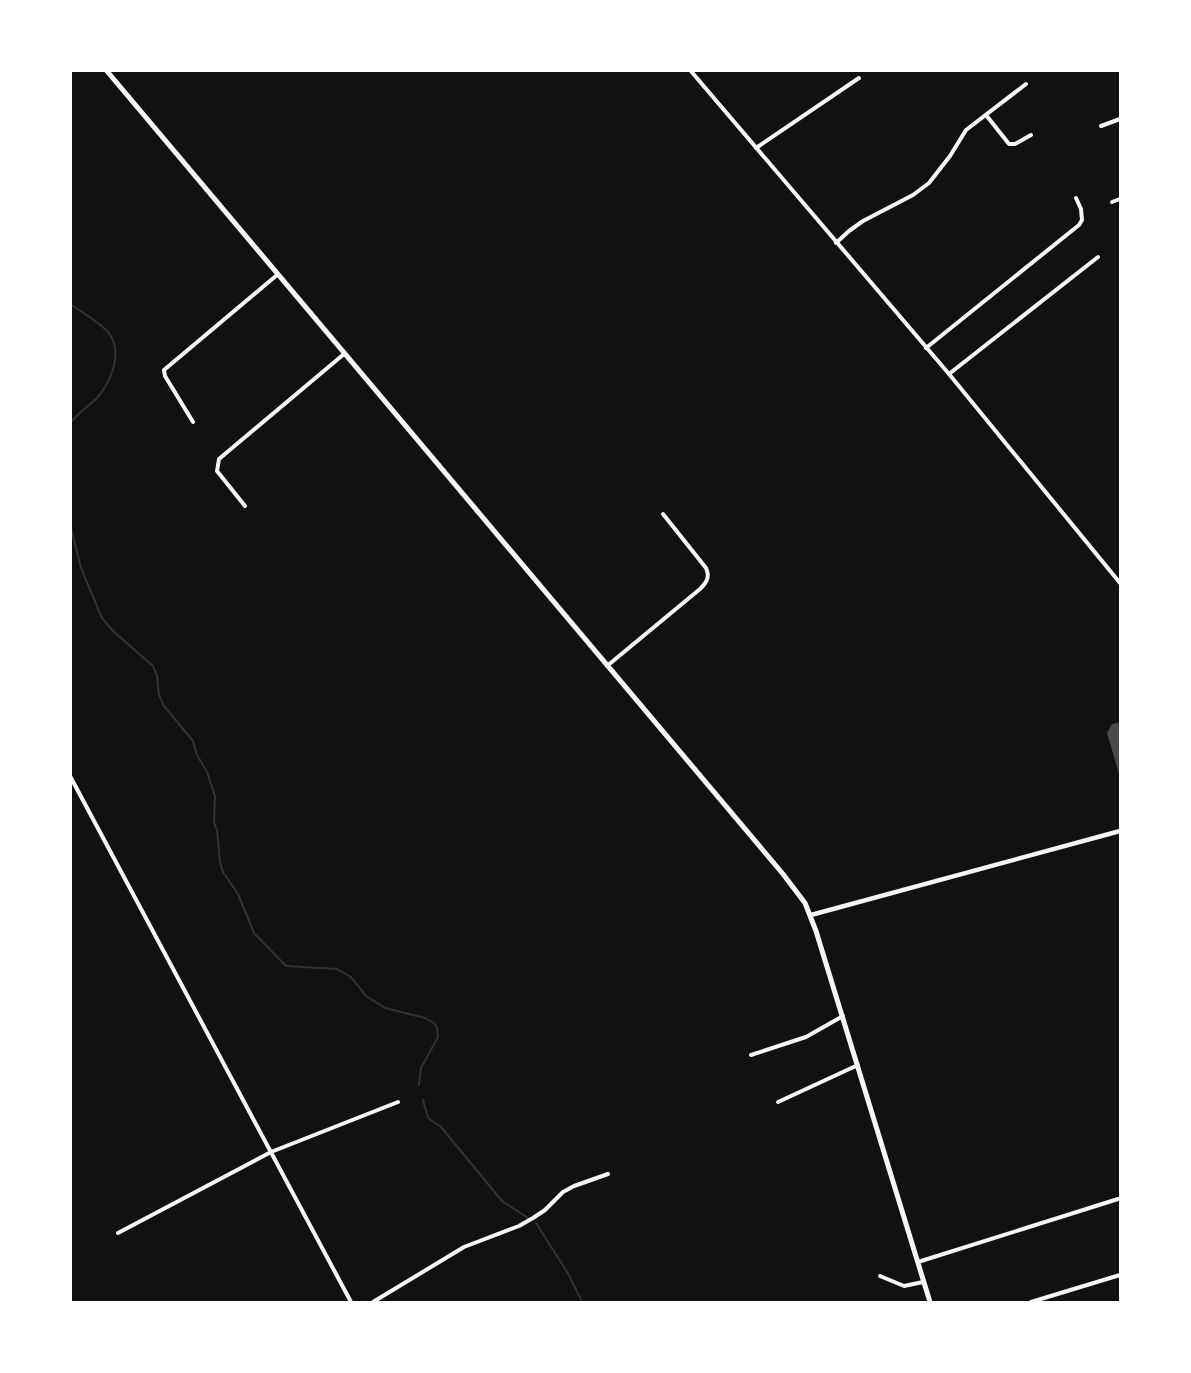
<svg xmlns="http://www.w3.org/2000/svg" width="1191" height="1373" viewBox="0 0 1191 1373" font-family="Jost,sans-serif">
  <rect width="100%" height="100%" fill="#111"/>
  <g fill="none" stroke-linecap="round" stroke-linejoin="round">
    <g stroke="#333" stroke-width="2">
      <path d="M70,304C83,313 98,321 108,332C124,351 111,381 98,397C89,406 78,413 70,423"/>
      <path d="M70,524L81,568L102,618L113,631L153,666L157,676L159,695L164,706L193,741L197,755L207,772L215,796L214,823L217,830L220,862L223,872L238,894L254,933L286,966L337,969L351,977L366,996L385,1008L425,1018L434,1023L437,1028L438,1037L421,1068L419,1085"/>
      <path d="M423,1100L428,1118L441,1127L502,1201L528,1218"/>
      <path d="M536,1223L569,1275L582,1302"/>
    </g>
  </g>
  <path fill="#4a4a4a" d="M1120,722V777L1107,733L1112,724Z"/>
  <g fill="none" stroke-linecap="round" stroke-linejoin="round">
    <g stroke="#f5f5f5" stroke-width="4">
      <path d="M690,70L949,374L1120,583"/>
      <path d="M986,115L1009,144H1015L1031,135"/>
      <path d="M1101,126L1120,119"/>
      <path d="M756,148L859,78"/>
      <path d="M1112,202L1120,199"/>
      <path d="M836,243L849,231L863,221L913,195L929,183L950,156L966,130L1026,84"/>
      <path d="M926,348L1079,225L1082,220L1081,209L1076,198"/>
      <path d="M949,374L1098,257"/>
      <path d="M193,422L165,376L164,370L277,275"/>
      <path d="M245,506L217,471L219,459L344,354"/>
      <path d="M607,666L700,589C707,582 710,577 706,568L663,514"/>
      <path d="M70,776L351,1302"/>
      <path d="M751,1055L806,1037L843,1016"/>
      <path d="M778,1102L858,1065"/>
      <path d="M118,1233L271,1152L398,1102"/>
      <path d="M918,1262L1118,1199"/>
      <path d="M880,1276L904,1286L923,1282"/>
      <path d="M373,1302L464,1247L519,1226L533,1218L545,1210L563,1192L574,1186L608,1174"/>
      <path d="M1031,1302L1120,1275"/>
    </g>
    <path stroke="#f5f5f5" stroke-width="4.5" d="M811,915L1120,831"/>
    <path stroke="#f5f5f5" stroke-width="5" d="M106,70L783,874L805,903L816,931L930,1302"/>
  </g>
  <rect width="1191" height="1373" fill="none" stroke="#ffffff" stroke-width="144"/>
</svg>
